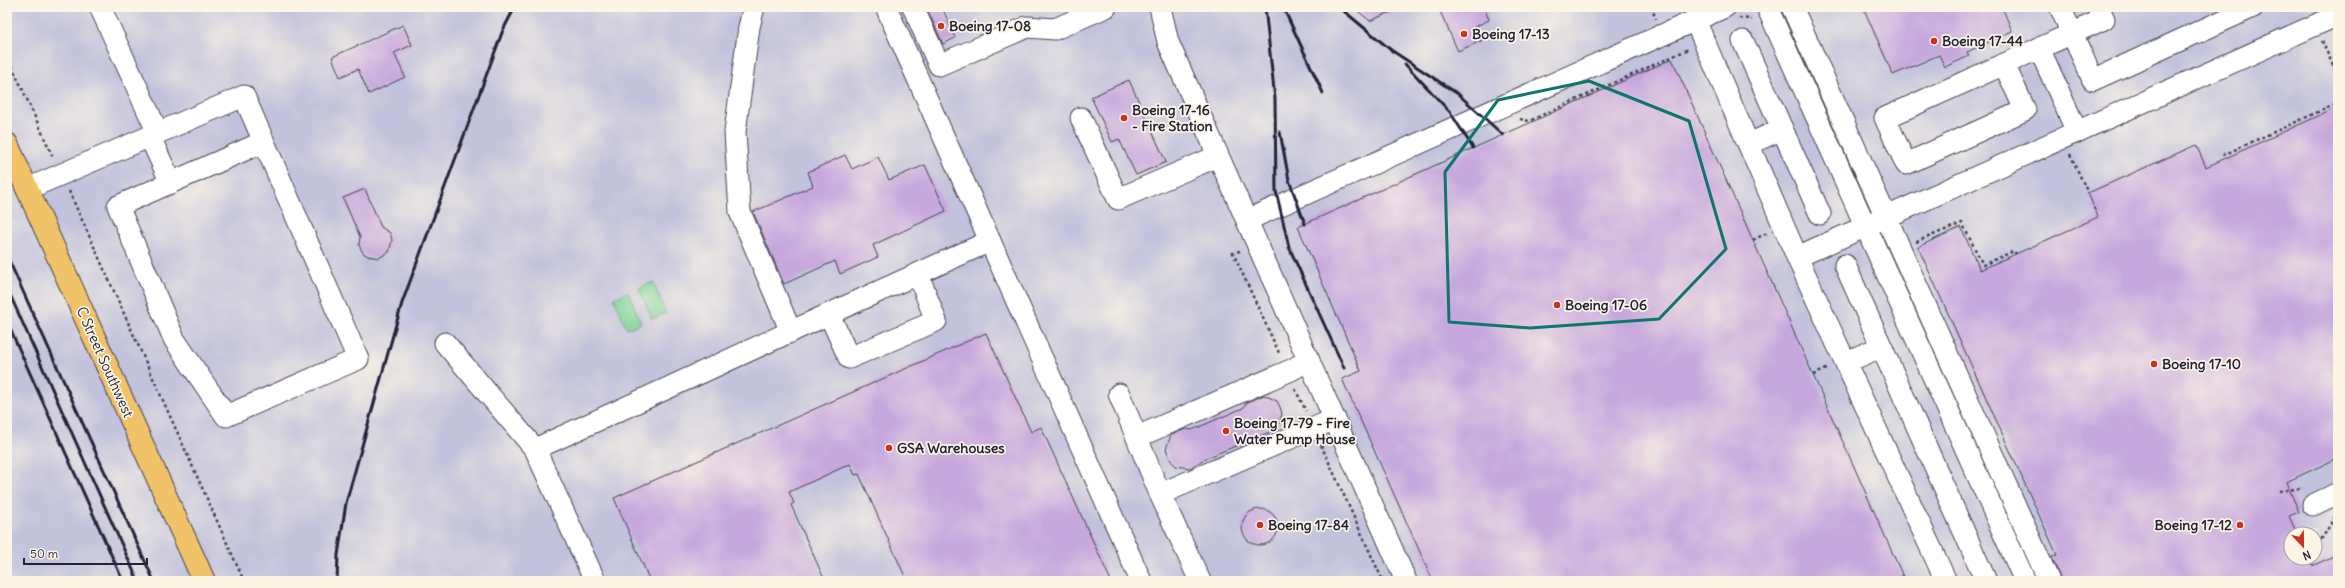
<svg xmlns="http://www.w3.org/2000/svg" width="2345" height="588" viewBox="0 0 2345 588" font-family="Delius,sans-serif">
  <rect width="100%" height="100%" fill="#fcf5e5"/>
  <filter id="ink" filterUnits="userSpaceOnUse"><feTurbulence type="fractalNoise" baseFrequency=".025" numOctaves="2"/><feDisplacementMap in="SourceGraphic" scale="8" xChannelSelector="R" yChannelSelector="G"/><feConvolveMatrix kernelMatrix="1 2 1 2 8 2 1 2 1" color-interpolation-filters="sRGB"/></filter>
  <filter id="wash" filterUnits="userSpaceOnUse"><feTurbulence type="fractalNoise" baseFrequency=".012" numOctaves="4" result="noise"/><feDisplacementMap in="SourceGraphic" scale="16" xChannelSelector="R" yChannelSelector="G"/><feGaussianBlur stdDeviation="0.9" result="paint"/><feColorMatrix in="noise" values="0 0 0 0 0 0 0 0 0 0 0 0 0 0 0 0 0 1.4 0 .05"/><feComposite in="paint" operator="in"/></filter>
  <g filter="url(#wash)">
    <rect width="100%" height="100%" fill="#f4ead1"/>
    <path fill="#c2c2dc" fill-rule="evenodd" d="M7,7H2338V581H7ZM2291,534H2315V558H2291Z"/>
    <g fill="#74cf96" stroke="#4b7868">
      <path d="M653,282L666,313L652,319L639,288Z"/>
      <path d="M628,292L641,323L627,329L614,298Z"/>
    </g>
    <g id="blocks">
      <g fill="#c7a8dd">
        <path d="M926,7H942L955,38L943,44Z"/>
        <path d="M1353,7H1402L1370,21Z"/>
        <path d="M1438,7H1484L1489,20L1474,27L1481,41L1458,51Z"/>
        <path d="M1863,7H2002L2012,31L1967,52L1969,56L1945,67L1939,55L1893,75Z"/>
        <path d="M403,25L412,45L394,53L405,77L369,94L358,69L340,77L332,57Z"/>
        <path d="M1672,59L1905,581H1433L1342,379L1361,371L1298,227Z"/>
        <path d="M1129,80L1166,162L1136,175L1119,139L1112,142L1091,97Z"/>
        <path d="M2338,107V458L2286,482L2299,512L2289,516L2297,534H2291V558H2308L2312,566L2338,554V581H2061L2052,557L2057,555L1918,247L1961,227L1980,270L2098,217L2088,193L2196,145L2206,167Z"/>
        <path d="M845,155L852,169L878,157L889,180L925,165L946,211L873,245L878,257L840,274L835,261L784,284L753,212L813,186L808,172Z"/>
        <path d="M365,189L381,227L390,233L392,240L389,252L379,258L368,256L363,253L359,245L360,237L343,198Z"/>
        <path d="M986,333L1031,432L1041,427L1111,581H907L859,474L855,475L850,464L789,492L794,503L791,505L825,581H650L614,498Z"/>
        <path d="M1264,395L1277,401L1280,407L1282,414L1279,424L1272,431L1204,459L1190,468L1176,466L1171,461L1166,449L1171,435L1186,429L1192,430L1243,408L1246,403Z"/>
        <circle cx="1260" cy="527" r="18"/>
      </g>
    </g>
  </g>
  <g filter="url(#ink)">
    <use href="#blocks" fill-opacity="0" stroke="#424052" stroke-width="1"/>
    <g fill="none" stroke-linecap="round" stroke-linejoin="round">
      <g stroke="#424052" stroke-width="23">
        <g id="minor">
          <path d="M100,7L158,133"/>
          <path d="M754,7L749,27L735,132L740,212L791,332"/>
          <path d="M886,7L990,241"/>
          <path d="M913,7L939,65L1027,27L1055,29L1106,7"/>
          <path d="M1160,7L1168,42L1406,581"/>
          <path d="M1767,7L2025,581"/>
          <path d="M1792,7L2049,581"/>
          <path d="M2060,7L2093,80L2253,7"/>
          <path d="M1695,20L1797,257L1946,581"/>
          <path d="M1743,41L1820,214"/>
          <path d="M2039,48L2077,132"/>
          <path d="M2004,64L2025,110L1906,164L1885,118L2104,19L2098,7"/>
          <path d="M1081,118L1118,199L1218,156"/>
          <path d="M150,137L171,183"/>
          <path d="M1749,144L1782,129"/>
          <path d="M27,189L244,96L358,359L226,416L174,339L118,206L263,142"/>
          <path d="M1247,220L1725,7"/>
          <path d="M1797,257L2338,15"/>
          <path d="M1845,265L1986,581"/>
          <path d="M918,274L936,321L849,358L829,314L990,241L1141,581"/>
          <path d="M445,343L535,449"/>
          <path d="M1846,362L1881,347"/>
          <path d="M1119,394L1160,494"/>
          <path d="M1137,437L1291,370L1309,360"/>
          <path d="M2313,505L2338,493"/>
          <path d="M595,581L535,449L829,314"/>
          <path d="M1200,581L1160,494L1335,419"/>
        </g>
      </g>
      <g stroke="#424052" stroke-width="24">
        <path id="major" d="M7,144L204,581"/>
      </g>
      <g stroke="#424052" stroke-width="2.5" stroke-dasharray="3 3" stroke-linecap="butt">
        <path d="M1651,7L1656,19"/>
        <path d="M1739,18L1752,19"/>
        <path d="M2322,41L2338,77"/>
        <path d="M7,55L53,157"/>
        <path d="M1520,119L1529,121L1689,49"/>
        <path d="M2070,154L2088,193"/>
        <path d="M2223,155L2338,103"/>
        <path d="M69,191L244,581"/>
        <path d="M1753,240L1767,233"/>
        <path d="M1916,242L1962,223L1983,265L2014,251L2016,254"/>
        <path d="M1240,251L1233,253L1280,355"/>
        <path d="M1813,375L1829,368"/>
        <path d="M1295,389L1306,411"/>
        <path d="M1321,445L1383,581"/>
        <path d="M2279,491L2303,488"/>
        <path d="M2315,550L2336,515"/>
      </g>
      <use href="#minor" stroke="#fff" stroke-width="21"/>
      <use href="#major" stroke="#f1c369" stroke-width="22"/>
      <g stroke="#22223b" stroke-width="3">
        <path d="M1265,7L1275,99L1276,191L1289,247L1344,368"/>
        <path d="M1283,7L1323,93"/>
        <path d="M1339,7L1391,50L1458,94L1503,135"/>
        <path d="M1405,64L1450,112L1473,148"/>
        <path d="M1280,132L1289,180L1305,224"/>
        <path d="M7,256L154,581"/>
        <path d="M7,288L138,581"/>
        <path d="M7,322L123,581"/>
        <path d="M337,581L338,555L346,503L402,303L503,30L515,7"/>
      </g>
    </g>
  </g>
  <path fill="none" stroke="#0f766e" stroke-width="3" stroke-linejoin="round" d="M1589,81L1689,121L1726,249L1659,319L1530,328L1449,322L1445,172L1498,100Z"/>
  <g fill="#c8321e" stroke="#fcf5e5" stroke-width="1.5">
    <circle cx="941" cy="26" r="4"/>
    <circle cx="1464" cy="34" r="4"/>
    <circle cx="1934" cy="41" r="4"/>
    <circle cx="1124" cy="118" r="4"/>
    <circle cx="1557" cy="305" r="4"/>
    <circle cx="2154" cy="364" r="4"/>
    <circle cx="1226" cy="431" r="4"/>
    <circle cx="889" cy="448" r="4"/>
    <circle cx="1260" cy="525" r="4"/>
    <circle cx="2240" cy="525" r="4"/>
  </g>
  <g text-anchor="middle" stroke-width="3.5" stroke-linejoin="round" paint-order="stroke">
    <g font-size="14" font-weight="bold" fill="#22223b" stroke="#fcf5e5" text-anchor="start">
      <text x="949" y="31">Boeing 17-08</text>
      <text x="1472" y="39">Boeing 17-13</text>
      <text x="1942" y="46">Boeing 17-44</text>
      <text x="1132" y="115">Boeing 17-16<tspan x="1132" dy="16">- Fire Station</tspan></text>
      <text x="1565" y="310">Boeing 17-06</text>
      <text x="2162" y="369">Boeing 17-10</text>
      <text x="1234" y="428">Boeing 17-79 - Fire<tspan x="1234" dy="16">Water Pump House</tspan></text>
      <text x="897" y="453">GSA Warehouses</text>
      <text x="1268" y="530">Boeing 17-84</text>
      <text x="2232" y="530" text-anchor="end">Boeing 17-12</text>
    </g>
    <g font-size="14" fill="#22223b" stroke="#fcf5e5">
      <text transform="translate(105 362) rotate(66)" y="5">C Street Southwest</text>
    </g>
  </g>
  <rect width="2345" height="588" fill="none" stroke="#fcf5e5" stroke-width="24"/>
  <g transform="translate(2303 546) rotate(158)"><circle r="19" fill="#fcf5e5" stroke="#a5a1a1"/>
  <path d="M0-3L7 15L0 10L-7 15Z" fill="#c8321e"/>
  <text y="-6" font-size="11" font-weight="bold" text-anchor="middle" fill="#22223b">N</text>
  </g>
  <path d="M24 558v6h123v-6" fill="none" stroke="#22223b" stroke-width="2"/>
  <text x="30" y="558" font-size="12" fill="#22223b" stroke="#fcf5e5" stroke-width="3" paint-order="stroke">50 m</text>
</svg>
